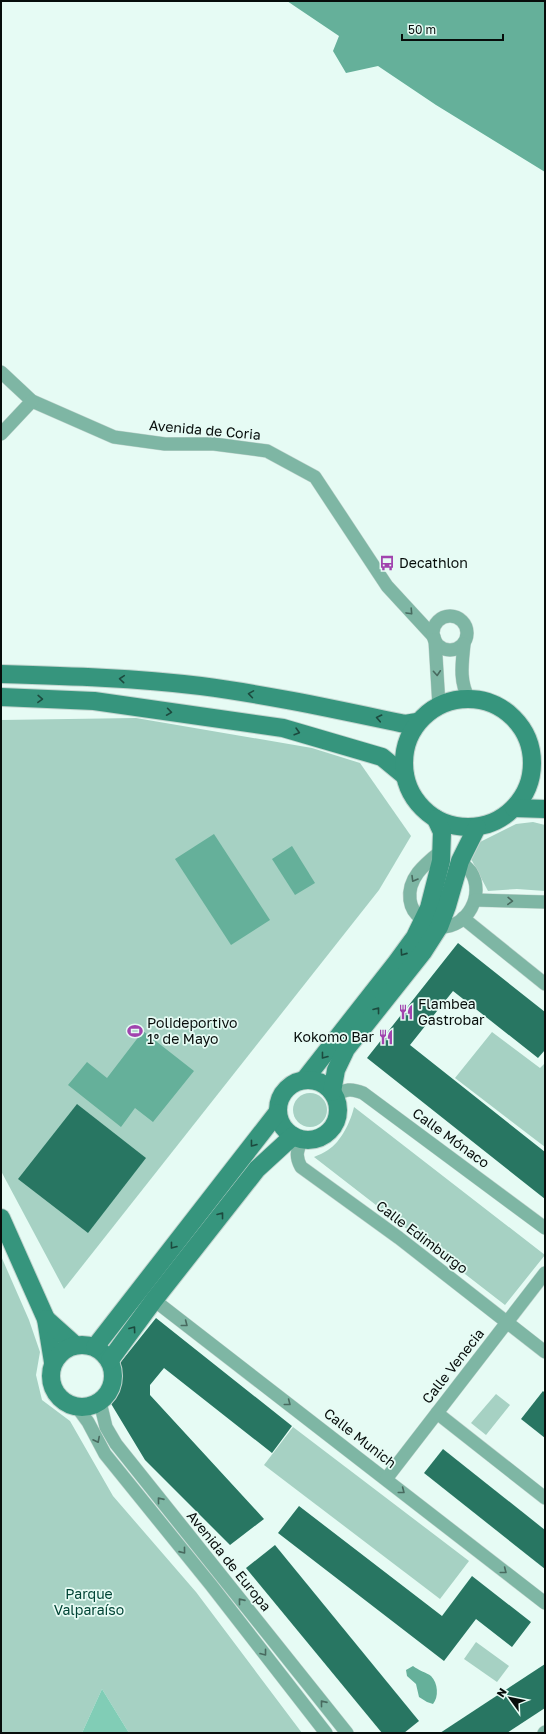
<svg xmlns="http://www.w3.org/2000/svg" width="546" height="1734" viewBox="0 0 546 1734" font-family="'Golos Text',sans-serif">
  <rect width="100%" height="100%" fill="#e6fbf4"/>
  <g fill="#a6d1c3">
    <path d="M136,718L312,748L360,763L411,836L379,890L64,1289L1,1171V720Z"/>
    <path d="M533,822L545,825V891L517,889L488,891L470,857L476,844L516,824Z"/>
    <path d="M492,1032L540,1068L545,1063V1147L455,1078Z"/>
    <circle cx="310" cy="1110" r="17"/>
    <path d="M354,1107L545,1255L505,1305L314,1157C318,1155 324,1153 328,1150C341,1142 351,1121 354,1107Z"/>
    <path d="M1,1256L29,1320L40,1352L36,1375L42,1400L70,1421L113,1496L196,1592L302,1733H129L102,1689L82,1733H1Z"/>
    <path d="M496,1394L510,1405L486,1435L471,1423Z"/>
    <path d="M293,1427L469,1561L440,1599L264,1465Z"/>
    <path d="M476,1642L509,1666L497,1682L464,1659Z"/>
  </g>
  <path fill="#81cdb6" d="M102,1689L129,1733H82Z"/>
  <g fill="#65b09a">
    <path d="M287,1H545V172L436,105L378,66L346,73L333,51L339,36Z"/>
    <path d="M214,834L270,920L231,945L175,859Z"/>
    <path d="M292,846L315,883L295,895L272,859Z"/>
    <path d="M143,1031L194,1071L153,1122L135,1108L121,1127L68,1085L87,1062L107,1078Z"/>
    <path d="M413,1666C418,1670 427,1673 431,1676C438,1683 439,1697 433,1704L427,1702L419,1697L416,1684L407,1676L406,1670Z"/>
  </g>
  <g fill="#287662">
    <path d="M458,943L545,1012V1050L538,1058L453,991L410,1045L545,1152V1199L367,1058Z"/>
    <path d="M77,1104L146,1158L88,1233L18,1179Z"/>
    <path d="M156,1318L292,1426L272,1453L164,1368L150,1385V1395L264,1519L230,1545L145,1460L110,1402L117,1383L120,1363Z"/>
    <path d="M543,1391L545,1393V1438L521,1419Z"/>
    <path d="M443,1449L545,1530V1569L424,1473Z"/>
    <path d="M299,1506L442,1616L472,1576L531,1622L512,1647L476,1619L444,1661L278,1533Z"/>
    <path d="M275,1545L419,1721L404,1733H382L246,1568Z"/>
    <path d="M545,1664V1708L507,1733H440Z"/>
  </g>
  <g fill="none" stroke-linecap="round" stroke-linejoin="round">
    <g stroke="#c2d5cf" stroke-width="14">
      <g id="street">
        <path d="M1,372L32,401L114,437L165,444H214L267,451L315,477L387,586L434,637"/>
        <path d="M1,434L32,401"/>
        <circle cx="450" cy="633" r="17"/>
        <path d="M435,640L439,706"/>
        <path d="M464,644C462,664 459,681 469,699"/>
        <path d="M441,851C425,864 407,878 410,900C411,907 415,914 421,918C425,921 434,927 440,927C468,928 485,894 471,872C468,868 463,864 460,861"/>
        <path d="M475,900L545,902"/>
        <path d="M463,918L545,984"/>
        <path d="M334,1096C346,1089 351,1088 363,1093L545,1228"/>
        <path d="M302,1139C297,1151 295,1156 301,1167L399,1238L545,1352"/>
        <path d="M154,1300L545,1603"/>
        <path d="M100,1402L106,1427L116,1444L347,1733"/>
        <path d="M77,1407L88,1422L105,1454L211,1585L326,1733"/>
        <path d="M437,1413L545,1498"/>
        <path d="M386,1479L545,1273"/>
        <path d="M544,1733L545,1732"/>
      </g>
    </g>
    <g stroke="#c2d5cf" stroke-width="20">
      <g id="secondary">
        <path d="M1,674C68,676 135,678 201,686C270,695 338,710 405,724L417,722"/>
        <path d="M1,697L94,701L283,728L382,757L405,776"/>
        <circle cx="468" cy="763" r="64"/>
        <path d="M514,808L545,809"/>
        <path d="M305,1079L396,963L415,937L429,908L441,861L442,832L436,819"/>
        <circle cx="308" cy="1110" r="30"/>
        <path d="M332,1092L336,1070L346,1049L423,952L439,927L447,906L460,861L477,827"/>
        <path d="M1,1218L46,1319L53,1362"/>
        <path d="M46,1319L75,1345"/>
        <circle cx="82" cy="1376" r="31"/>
        <path d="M95,1347L277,1113"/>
        <path d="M110,1360L154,1300L257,1169L293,1136"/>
      </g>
    </g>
    <use href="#street" stroke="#7eb6a4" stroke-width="13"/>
    <use href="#secondary" stroke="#36957d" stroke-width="18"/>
  </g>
  <defs><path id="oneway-chevron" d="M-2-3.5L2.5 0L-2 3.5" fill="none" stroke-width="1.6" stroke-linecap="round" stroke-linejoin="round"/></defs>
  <g stroke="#486a5f">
    <use href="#oneway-chevron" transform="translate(410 612) rotate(47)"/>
    <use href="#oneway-chevron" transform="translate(437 673) rotate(86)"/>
    <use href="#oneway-chevron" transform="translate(414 879) rotate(121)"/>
    <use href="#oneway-chevron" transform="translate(510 901) rotate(2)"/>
    <use href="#oneway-chevron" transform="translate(185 1324) rotate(38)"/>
    <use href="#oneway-chevron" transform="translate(288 1403) rotate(38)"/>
    <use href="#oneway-chevron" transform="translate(97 1440) rotate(63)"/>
    <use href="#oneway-chevron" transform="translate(402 1491) rotate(38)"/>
    <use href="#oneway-chevron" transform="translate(160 1500) rotate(-129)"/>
    <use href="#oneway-chevron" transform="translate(183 1551) rotate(51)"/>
    <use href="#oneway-chevron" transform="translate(504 1571) rotate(38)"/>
    <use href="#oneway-chevron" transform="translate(241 1601) rotate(-129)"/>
    <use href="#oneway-chevron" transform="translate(264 1653) rotate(52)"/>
    <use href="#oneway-chevron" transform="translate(323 1703) rotate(-129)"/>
  </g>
  <g stroke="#1c4a3e">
    <use href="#oneway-chevron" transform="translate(122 679) rotate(-175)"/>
    <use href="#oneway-chevron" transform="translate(251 694) rotate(-171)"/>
    <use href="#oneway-chevron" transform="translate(40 699) rotate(2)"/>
    <use href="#oneway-chevron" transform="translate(169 712) rotate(8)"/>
    <use href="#oneway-chevron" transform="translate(379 718) rotate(-168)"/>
    <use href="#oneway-chevron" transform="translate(297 732) rotate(16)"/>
    <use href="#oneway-chevron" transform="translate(403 953) rotate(125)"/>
    <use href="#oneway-chevron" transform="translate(377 1010) rotate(-52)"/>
    <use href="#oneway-chevron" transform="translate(324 1056) rotate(128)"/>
    <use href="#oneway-chevron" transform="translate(253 1144) rotate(128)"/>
    <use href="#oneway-chevron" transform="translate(221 1215) rotate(-52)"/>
    <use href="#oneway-chevron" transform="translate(173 1246) rotate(128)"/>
    <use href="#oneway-chevron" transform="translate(133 1329) rotate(-54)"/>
  </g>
  <defs>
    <g id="bus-bare" transform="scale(1.2)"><path d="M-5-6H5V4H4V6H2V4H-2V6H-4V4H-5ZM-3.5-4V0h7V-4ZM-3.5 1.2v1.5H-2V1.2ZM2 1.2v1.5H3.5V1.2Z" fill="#a144ae" stroke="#e6fbf4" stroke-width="2.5" paint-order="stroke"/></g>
    <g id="restaurant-bare" transform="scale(1.2)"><path d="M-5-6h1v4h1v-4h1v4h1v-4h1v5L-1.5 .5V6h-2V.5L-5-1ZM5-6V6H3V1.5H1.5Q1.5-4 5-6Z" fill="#a144ae" stroke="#e6fbf4" stroke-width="2.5" paint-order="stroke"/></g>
    <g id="stadium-bare" transform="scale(1.2)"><path d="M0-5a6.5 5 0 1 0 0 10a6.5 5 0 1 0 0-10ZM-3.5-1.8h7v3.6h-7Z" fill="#a144ae" stroke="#e6fbf4" stroke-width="2.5" paint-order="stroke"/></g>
  </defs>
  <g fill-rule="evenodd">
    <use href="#bus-bare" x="387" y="563"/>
    <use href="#restaurant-bare" x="406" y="1012"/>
    <use href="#stadium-bare" x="135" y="1031"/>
    <use href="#restaurant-bare" x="386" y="1037"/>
  </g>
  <g text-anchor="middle" stroke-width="3.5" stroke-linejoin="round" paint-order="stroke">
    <g font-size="14" fill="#070d0b" stroke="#e6fbf4">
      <text transform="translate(205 430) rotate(5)" y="5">Avenida de Coria</text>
      <text transform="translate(451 1138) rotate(36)" y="5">Calle Mónaco</text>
      <text transform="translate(422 1237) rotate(37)" y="5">Calle Edimburgo</text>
      <text transform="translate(453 1366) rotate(-52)" y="5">Calle Venecia</text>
      <text transform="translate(360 1438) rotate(38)" y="5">Calle Munich</text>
      <text transform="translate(229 1561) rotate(51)" y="5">Avenida de Europa</text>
    </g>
    <g font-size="14" fill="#070d0b" stroke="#e6fbf4" text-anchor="start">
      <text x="399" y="568">Decathlon</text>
      <text x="418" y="1009">Flambea<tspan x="418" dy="16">Gastrobar</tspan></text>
      <text x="147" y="1028">Polideportivo<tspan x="147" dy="16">1º de Mayo</tspan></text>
      <text x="374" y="1042" text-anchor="end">Kokomo Bar</text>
    </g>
    <g font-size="14" fill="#004435" stroke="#e6fbf4">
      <text x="89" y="1599">Parque<tspan x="89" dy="16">Valparaíso</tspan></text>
    </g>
  </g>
  <rect width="546" height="1734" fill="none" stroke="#070d0b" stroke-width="4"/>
  <g transform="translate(510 1698) rotate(303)" stroke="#e6fbf4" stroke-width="3" paint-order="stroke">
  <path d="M0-3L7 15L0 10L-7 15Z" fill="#070d0b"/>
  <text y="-6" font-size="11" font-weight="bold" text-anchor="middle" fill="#070d0b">N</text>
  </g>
  <path d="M402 34v6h101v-6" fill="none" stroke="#070d0b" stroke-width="2"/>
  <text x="408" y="34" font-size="12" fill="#070d0b" stroke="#e6fbf4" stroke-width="3" paint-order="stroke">50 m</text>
</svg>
